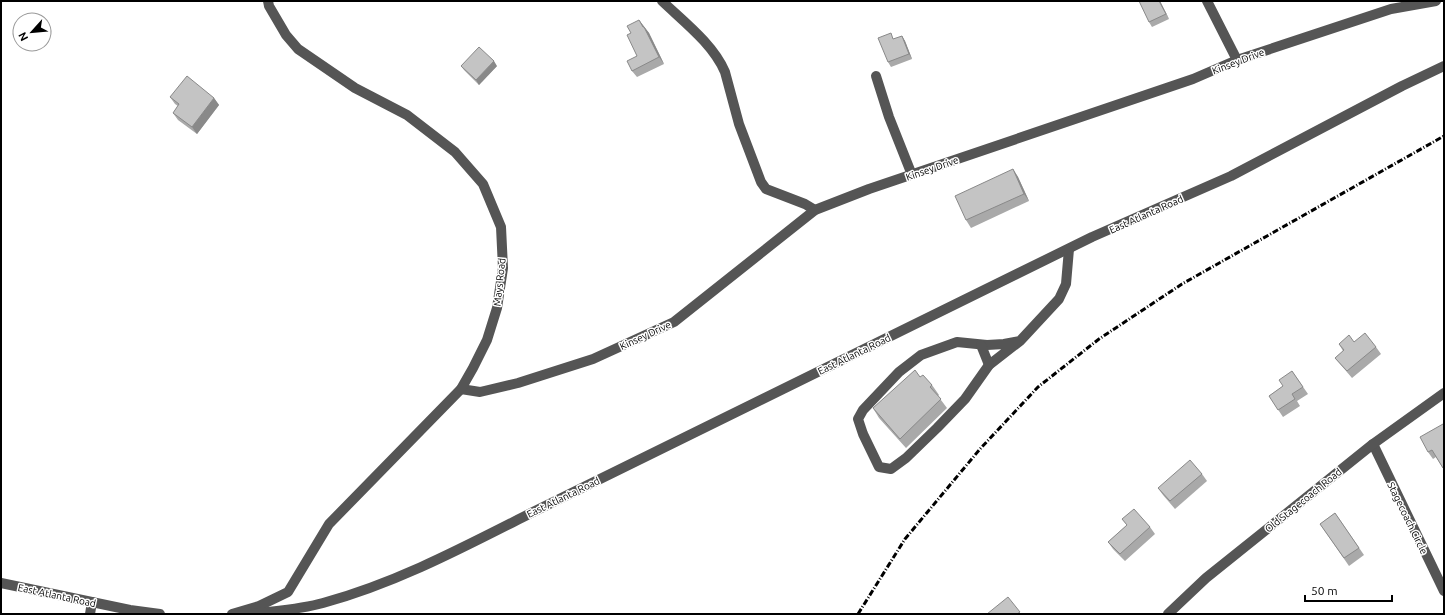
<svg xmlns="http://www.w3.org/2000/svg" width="1445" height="615" viewBox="0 0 1445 615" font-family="Ubuntu,sans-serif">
  <rect width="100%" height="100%" fill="#fff"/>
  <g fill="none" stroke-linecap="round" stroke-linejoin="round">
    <g stroke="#555" stroke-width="10">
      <path d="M662,1C684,22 713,44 725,72L739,124L761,182L766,189L805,204L815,210"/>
      <path d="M1207,1L1237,60"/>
      <path d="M876,76L889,117L912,175"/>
      <path d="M1020,341L1004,344L987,345L957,342L921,355L899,372L863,410L858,419L863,434L879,467L891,469L906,458L937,428L965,399L989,365L1020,341L1059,299L1066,284L1069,249"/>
      <path d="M981,345L989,365"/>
      <path d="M461,389L480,392L518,383L593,359L674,322L815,210L869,189L1193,79L1237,60L1391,9L1436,1"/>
      <path d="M1373,444L1444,591"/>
      <path d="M1,583L130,610L160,614"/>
      <path d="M90,614L92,602"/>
      <path d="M232,614L259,606L288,592L329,524L461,389L473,368L487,340L497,308L503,268L501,227L483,184L455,152L407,115L355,88L298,49L286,35L269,6L268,1"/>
      <path d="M253,614C275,611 302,609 323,603C396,583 462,548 529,514L1092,237L1231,176L1402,86L1444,66"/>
      <path d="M1168,614L1206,578L1373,444L1444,393"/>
    </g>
    <path stroke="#000" stroke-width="3" stroke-dasharray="6 2 1 2" stroke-linecap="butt" d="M858,614L905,539L980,449L1038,387L1099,339L1182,284L1444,136"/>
  </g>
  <g fill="#a9a9a9">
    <path d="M1160,1L1169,19L1152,27L1149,22Z"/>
    <path d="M639,20L649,33L664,64L637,77L632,71L637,56L631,33Z"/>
    <path d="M902,36L905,41L912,59L891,67L888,62L894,39Z"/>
    <path d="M461,66H497L479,85L464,70Z"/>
    <path d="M170,97L214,98L219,105L197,134L178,120L173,113L178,106L175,104Z"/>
    <path d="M1013,169L1018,177L1029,201L971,228L966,220Z"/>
    <path d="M1354,342L1376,347L1381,354L1352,378L1335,358L1343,351L1339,344Z"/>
    <path d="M1292,371L1308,394L1297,401L1300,406L1283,417L1269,396L1283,386Z"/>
    <path d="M920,377L932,385L939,395L938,396L947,408L906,448L879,418L873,408Z"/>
    <path d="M1444,425V470L1436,457L1433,459L1428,452Z"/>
    <path d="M1202,474L1207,481L1175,509L1163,495L1158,488Z"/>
    <path d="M1335,513L1364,555L1349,566L1320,524Z"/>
    <path d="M1122,519L1150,527L1155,534L1125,561L1113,549L1108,542L1127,525Z"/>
  </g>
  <g fill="#898989">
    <path d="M1159,1H1160L1169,19L1166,14Z"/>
    <path d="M639,20L649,33L664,64L659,57Z"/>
    <path d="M902,36L905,41L912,59L909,54Z"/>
    <path d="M494,61L497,66L479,85L476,80Z"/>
    <path d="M214,98L219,105L197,134L192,127Z"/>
    <path d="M1013,169L1018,177L1029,201L1024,194Z"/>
  </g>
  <g fill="#c4c4c4" stroke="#898989">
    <path d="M1139,1H1159L1166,14L1149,22Z"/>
    <path d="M639,20L643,27H644L659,57L632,71L627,61L637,56L627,35L631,33L627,26Z"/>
    <path d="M891,33L893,39L902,36L909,54L888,62L878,38Z"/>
    <path d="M479,47L494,61L476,80L461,66Z"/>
    <path d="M187,76L214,98L192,127L173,113L179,104L170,97Z"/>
    <path d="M1013,169L1024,194L966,220L955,196Z"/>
    <path d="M1365,333L1376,347L1347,371L1335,358L1344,350L1339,344L1349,335L1354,342Z"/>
    <path d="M915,370L920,377L923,375L932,385L930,387L941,399L900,439L873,408Z"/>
    <path d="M1292,371L1303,387L1292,394L1295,399L1278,410L1269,396L1283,386L1279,380Z"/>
    <path d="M1443,424L1444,426V467L1443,468L1432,450L1428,452L1420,437Z"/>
    <path d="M1190,460L1202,474L1170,501L1158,488Z"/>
    <path d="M1134,509L1150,527L1120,554L1108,542L1127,525L1122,519Z"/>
    <path d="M1335,513L1359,548L1344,558L1320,524Z"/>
    <path d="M1008,597L1020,612L1017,614H987Z"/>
  </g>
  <g text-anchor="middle" stroke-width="3" stroke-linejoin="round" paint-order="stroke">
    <g font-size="10" fill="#000" stroke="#fff">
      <text transform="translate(1238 61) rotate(-21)" y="4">Kinsey Drive</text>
      <text transform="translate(932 168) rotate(-19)" y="4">Kinsey Drive</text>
      <text transform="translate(1146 214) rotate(-24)" y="4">East Atlanta Road</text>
      <text transform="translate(499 282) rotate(-84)" y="4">Mays Road</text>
      <text transform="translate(645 335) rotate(-25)" y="4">Kinsey Drive</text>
      <text transform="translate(854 354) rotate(-26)" y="4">East Atlanta Road</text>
      <text transform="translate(563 497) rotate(-26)" y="4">East Atlanta Road</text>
      <text transform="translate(1303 500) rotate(-39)" y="4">Old Stagecoach Road</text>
      <text transform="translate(1408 518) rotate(64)" y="4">Stagecoach Circle</text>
      <text transform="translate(57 595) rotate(12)" y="4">East Atlanta Road</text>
    </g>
  </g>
  <rect width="1445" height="615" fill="none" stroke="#000000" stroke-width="4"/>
  <g transform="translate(32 32) rotate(243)"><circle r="19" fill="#ffffff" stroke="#999999"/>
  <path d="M0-3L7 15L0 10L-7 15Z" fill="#000000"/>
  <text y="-6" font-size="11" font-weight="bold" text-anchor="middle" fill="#000000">N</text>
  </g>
  <path d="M1305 595v6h87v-6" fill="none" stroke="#000000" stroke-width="2"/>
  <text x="1311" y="595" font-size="12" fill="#000000" stroke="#ffffff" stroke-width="3" paint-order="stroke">50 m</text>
</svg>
